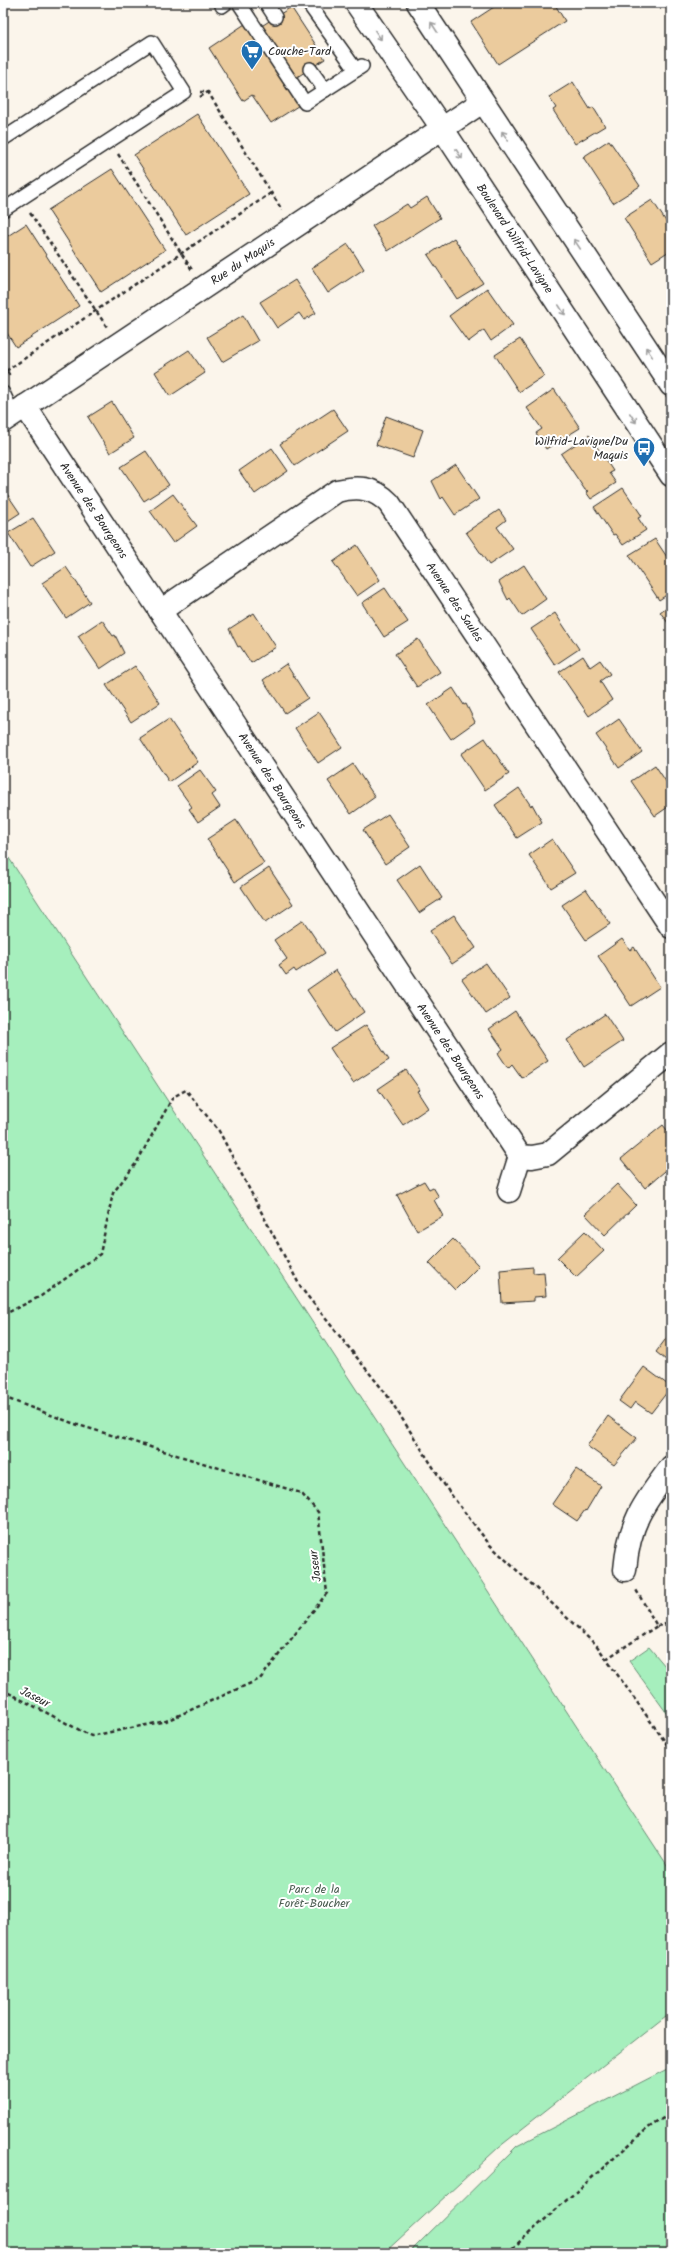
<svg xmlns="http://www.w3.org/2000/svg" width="674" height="2256" viewBox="0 0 674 2256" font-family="Kalam,sans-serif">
  <rect width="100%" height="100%" fill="#fbf5eb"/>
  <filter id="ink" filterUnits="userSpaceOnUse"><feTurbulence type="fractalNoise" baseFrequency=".025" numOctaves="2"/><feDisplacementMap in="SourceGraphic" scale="8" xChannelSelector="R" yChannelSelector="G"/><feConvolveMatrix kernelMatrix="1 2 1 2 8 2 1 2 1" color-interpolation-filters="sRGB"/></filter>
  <g filter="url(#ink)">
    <g fill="#a6efbd" stroke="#688d74">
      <path d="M3,849L671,1871V2012L499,2147L384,2253H3Z"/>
      <path d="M649,1647L671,1673V1719L629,1661Z"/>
      <path d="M671,2067V2253H409L517,2146Z"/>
    </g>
    <g fill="#ebcb9d" stroke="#2b2b2b">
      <path d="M500,3H554L565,21L498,64L471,22Z"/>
      <path d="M291,7L325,59L294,79L260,27Z"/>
      <path d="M248,22L301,104L271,123L252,95L243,101L209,48Z"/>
      <path d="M573,82L590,109L593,107L605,126L575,144L553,110L556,108L549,97Z"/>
      <path d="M197,114L249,194L186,235L134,155Z"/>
      <path d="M609,140L640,186L613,203L583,157Z"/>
      <path d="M112,169L165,250L101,292L48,210Z"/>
      <path d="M427,197L440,218L388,251L372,226L407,204L410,208Z"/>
      <path d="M652,200L671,229V250L652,262L624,218Z"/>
      <path d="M26,224L79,306L16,347L3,327V239Z"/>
      <path d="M454,238L483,283L457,299L428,255Z"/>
      <path d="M348,244L364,269L328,293L312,268Z"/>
      <path d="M295,280L316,313L304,320L299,313L277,328L260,302Z"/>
      <path d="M487,288L513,325L491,341L484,330L468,342L449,316Z"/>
      <path d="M243,315L258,341L222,362L207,337Z"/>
      <path d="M520,339L544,376L519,392L495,355Z"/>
      <path d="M189,350L205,373L170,396L155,372Z"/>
      <path d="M554,389L580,428L546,449L536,433L542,429L527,408Z"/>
      <path d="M112,402L134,438L110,453L88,417Z"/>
      <path d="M333,409L348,431L295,466L280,444Z"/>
      <path d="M386,416L423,430L413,458L376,445Z"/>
      <path d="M589,435L613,471L609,473L616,483L591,499L586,492L588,491L585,490L561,454Z"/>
      <path d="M272,448L288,471L255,494L239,471Z"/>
      <path d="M146,451L169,485L144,501L121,467Z"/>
      <path d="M456,465L479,499L455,515L443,497L441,499L432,481Z"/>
      <path d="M3,488L20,513L3,524Z"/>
      <path d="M623,488L642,516L638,518L646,530L623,545L615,534L613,535L594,507Z"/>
      <path d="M173,494L197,526L173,543L150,511Z"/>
      <path d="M499,510L506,520L497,527L513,549L489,565L466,532Z"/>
      <path d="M33,518L55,551L30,567L8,533Z"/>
      <path d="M655,539L671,563V592L659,600L629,555Z"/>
      <path d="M357,545L380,580L357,596L333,562Z"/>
      <path d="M524,565L546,599L522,616L510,598L508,600L499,582Z"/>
      <path d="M66,567L90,602L66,618L42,583Z"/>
      <path d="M385,588L408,622L384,637L362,603Z"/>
      <path d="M671,604V627L660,612Z"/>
      <path d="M254,613L276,647L251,663L240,646L238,647L229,629Z"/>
      <path d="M555,613L579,649L555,665L531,629Z"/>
      <path d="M102,620L113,636L115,635L124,653L100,669L78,636Z"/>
      <path d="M418,639L440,672L417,687L395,654Z"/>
      <path d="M583,656L590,667L600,660L610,674L600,681L612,700L589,716L559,672Z"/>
      <path d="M286,664L308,698L285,713L263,680Z"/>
      <path d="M135,666L160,703L131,722L106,685Z"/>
      <path d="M453,688L464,705L466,704L475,722L451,739L428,705Z"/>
      <path d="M319,712L342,747L318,763L295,728Z"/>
      <path d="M169,719L198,762L169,782L140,738Z"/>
      <path d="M619,719L642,752L619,768L596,735Z"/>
      <path d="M485,738L509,774L485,790L461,754Z"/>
      <path d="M353,764L375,797L351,814L328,781Z"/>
      <path d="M655,765L671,789V805L655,816L631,781Z"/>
      <path d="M200,770L216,792L212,795L220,807L198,822L189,809L192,807L177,786Z"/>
      <path d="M519,788L531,806L532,804L542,822L517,838L495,805Z"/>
      <path d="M388,814L410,847L385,864L363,830Z"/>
      <path d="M236,820L264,863L235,882L207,839Z"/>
      <path d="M552,839L575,873L551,888L529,855Z"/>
      <path d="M420,864L442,898L419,913L397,880Z"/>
      <path d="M269,868L293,904L265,923L241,887Z"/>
      <path d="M586,889L610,924L586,940L562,905Z"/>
      <path d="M454,915L476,948L452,964L430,931Z"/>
      <path d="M303,920L325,953L296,972L294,969L286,975L279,965L287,959L274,940Z"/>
      <path d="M622,939L630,950L634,947L660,987L631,1006L598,956Z"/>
      <path d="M486,963L510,998L486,1014L462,979Z"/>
      <path d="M336,970L364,1012L335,1032L307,990Z"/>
      <path d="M515,1011L548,1061L522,1078L512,1064L508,1068L498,1053L503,1049L489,1029Z"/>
      <path d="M605,1014L623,1041L584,1067L567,1040Z"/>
      <path d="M366,1025L389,1060L353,1083L330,1048Z"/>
      <path d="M406,1070L420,1090L417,1091L428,1108L403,1125L378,1089Z"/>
      <path d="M663,1125L671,1135V1166L645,1188L621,1159Z"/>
      <path d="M424,1181L429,1189L433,1187L439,1197L434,1200L443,1216L417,1231L397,1195Z"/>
      <path d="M617,1184L636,1205L605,1235L585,1214Z"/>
      <path d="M585,1231L604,1251L576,1277L557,1258Z"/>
      <path d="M453,1239L479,1266L455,1290L429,1263Z"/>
      <path d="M533,1267V1273L544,1272L546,1296L534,1297V1301L502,1303L500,1270Z"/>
      <path d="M671,1332V1364L656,1352Z"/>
      <path d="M644,1367L671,1387L651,1413L635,1402L630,1409L619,1401Z"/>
      <path d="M608,1416L637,1438L614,1465L587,1446Z"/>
      <path d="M576,1469L601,1486L586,1511L585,1510L577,1521L552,1504Z"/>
    </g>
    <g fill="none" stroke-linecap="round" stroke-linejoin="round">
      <g stroke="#2b2b2b" stroke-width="16">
        <g id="lane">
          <path d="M239,3L305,103L325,90"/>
          <path d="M266,3L275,17"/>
          <path d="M308,3L356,70L362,66"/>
          <path d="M222,6L226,3"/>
          <path d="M310,69L325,90L356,70"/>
          <path d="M3,139L152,42L184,92L3,210"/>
          <path d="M3,393L13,414"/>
        </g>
      </g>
      <g stroke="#2b2b2b" stroke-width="25">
        <g id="street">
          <path id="s1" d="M25,406L520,1156"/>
          <path id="s2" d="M3,421L482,102"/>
          <path id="s3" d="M160,611L337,491C358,486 373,487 389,503L671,927"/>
          <path d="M520,1156L532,1157L548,1154L671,1053"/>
          <path d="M509,1191L520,1156"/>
          <path d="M625,1570C629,1523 643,1504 671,1467"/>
        </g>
      </g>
      <g stroke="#2b2b2b" stroke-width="25">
        <g id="secondary">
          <path id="s4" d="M356,3L442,128L671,475"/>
          <path d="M418,3L671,385"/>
        </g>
      </g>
      <g stroke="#2b2b2b" stroke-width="2.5" stroke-dasharray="4 3" stroke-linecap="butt">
        <path d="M200,92H208L282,210"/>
        <path d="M200,97L208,92"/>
        <path d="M118,154L192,270"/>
        <path d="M30,213L107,327"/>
        <path d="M3,366L11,377"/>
        <path d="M6,371L271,193"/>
        <path d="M3,1315L41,1296L100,1254L113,1193L137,1162L173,1097L186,1090L219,1131L301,1288L387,1395L449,1492L490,1545L597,1646L671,1750"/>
        <path d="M3,1397L75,1424L301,1493L318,1512L327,1593L260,1679L166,1721L91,1736L3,1690"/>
        <path d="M657,1626L671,1623"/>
        <path d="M606,1659L657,1626L635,1588"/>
        <path d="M507,2253L648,2128L671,2113"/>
      </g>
      <use href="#lane" stroke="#fff" stroke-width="13"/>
      <use href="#street" stroke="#fff" stroke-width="22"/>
      <use href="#secondary" stroke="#fff" stroke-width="22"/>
    </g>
    <defs><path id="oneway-shaft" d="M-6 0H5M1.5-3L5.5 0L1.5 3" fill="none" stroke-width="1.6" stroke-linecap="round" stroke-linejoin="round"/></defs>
    <g stroke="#a0a0a0">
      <use href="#oneway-shaft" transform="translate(434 27) rotate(-123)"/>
      <use href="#oneway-shaft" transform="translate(378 35) rotate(56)"/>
      <use href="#oneway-shaft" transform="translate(505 136) rotate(-124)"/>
      <use href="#oneway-shaft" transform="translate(459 154) rotate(57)"/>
      <use href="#oneway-shaft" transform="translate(577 244) rotate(-124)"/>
      <use href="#oneway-shaft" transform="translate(562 310) rotate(57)"/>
      <use href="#oneway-shaft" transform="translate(649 352) rotate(-124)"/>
      <use href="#oneway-shaft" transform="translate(633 418) rotate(57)"/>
    </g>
  </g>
  <defs>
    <g id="supermarket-pin" transform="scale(1.15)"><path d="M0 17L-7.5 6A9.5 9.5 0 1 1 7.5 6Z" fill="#1f6fb2" stroke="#fff"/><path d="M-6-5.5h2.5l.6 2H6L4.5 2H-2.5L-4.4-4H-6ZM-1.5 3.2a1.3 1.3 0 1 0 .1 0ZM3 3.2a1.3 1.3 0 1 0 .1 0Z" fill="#fff"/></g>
    <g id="bus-pin" transform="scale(1.15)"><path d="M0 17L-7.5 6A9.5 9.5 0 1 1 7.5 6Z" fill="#1f6fb2" stroke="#fff"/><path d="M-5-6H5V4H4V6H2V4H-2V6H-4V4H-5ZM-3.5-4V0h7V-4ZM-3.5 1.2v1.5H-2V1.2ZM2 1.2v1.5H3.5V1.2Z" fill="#fff"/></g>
  </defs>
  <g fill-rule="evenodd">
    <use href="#supermarket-pin" x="252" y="51"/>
    <use href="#bus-pin" x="644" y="448"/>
  </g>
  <g text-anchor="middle" stroke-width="4" stroke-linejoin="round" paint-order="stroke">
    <g font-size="12" fill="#2b2b2b" stroke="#fff" text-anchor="start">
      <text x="268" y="55">Couche-Tard</text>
      <text x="628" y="445" text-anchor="end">Wilfrid-Lavigne/Du<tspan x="628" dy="14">Maquis</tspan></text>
    </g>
    <g font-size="12" fill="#2b2b2b" stroke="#fff">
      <text dy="4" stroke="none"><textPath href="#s4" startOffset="284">Boulevard Wilfrid-Lavigne</textPath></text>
      <text dy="4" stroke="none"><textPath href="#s2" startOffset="288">Rue du Maquis</textPath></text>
      <text dy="4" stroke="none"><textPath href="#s1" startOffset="125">Avenue des Bourgeons</textPath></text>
      <text dy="4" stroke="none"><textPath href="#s3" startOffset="389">Avenue des Saules</textPath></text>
      <text dy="4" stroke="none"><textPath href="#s1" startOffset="449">Avenue des Bourgeons</textPath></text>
      <text dy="4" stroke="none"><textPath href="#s1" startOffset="773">Avenue des Bourgeons</textPath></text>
      <text transform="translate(315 1566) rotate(-97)" y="4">Jaseur</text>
      <text transform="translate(35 1697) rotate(27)" y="4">Jaseur</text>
    </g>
    <g font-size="12" fill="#4a5c50" stroke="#fff">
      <text x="314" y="1893">Parc de la<tspan x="314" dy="14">Forêt-Boucher</tspan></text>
    </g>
  </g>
  <rect width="674" height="2256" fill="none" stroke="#fff" stroke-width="16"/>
  <rect x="8" y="8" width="658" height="2240" fill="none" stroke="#2b2b2b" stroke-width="1.5" filter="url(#ink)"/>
</svg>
